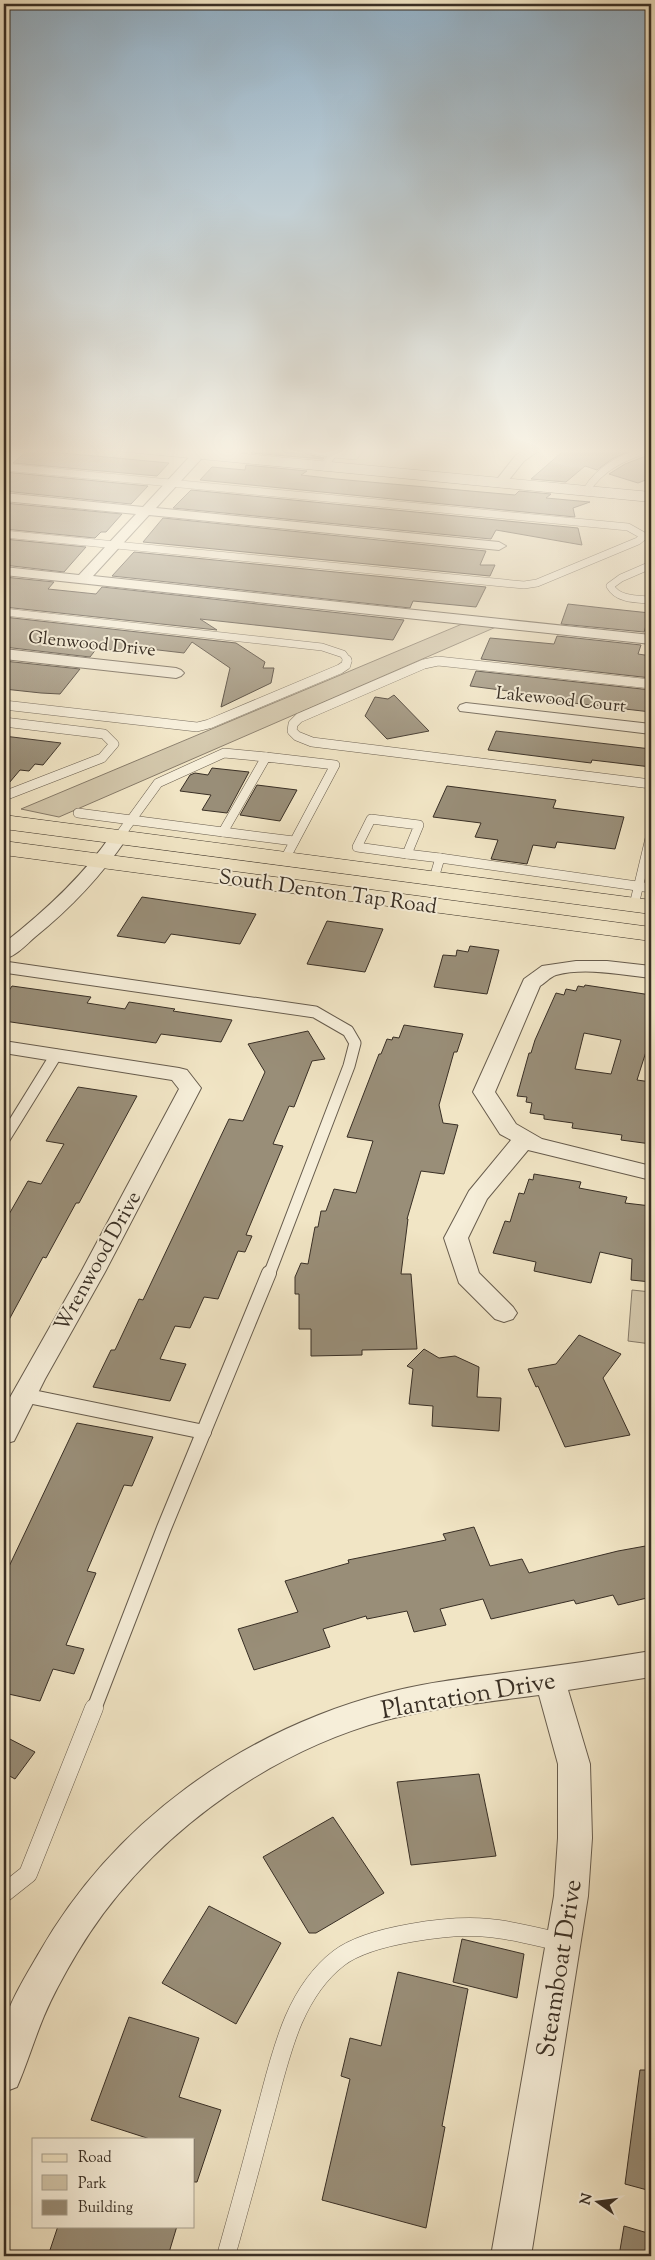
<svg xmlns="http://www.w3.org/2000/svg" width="655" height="2260" viewBox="0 0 655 2260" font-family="'Sorts Mill Goudy',serif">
  <rect width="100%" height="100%" fill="#f1e5c5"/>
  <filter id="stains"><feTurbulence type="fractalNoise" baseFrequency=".004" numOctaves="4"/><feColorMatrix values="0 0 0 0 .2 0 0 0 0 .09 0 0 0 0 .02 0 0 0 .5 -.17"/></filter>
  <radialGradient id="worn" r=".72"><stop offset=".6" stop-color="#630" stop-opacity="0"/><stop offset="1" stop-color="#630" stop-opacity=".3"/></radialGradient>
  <g fill="#d2c6aa" stroke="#867a68">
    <path d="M462,624L496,627L59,817L21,809Z"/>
    <path d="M632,1290L651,1292V1344L628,1341Z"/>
  </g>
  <g fill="#998e78" stroke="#392f25" fill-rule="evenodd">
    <path d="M257,447H278L280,451L289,453L294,452L295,447H302L306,454L324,458L323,459L251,453L255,451Z"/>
    <path d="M568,447H637L612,459L597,470L585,466L566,482L531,479Z"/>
    <path d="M28,450L106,457L169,463L157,476L13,463Z"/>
    <path d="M651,454V478L638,483L609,474L625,464Z"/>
    <path d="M246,465L307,471L301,475L336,479L515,495L519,491L551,494L546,498L590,502L573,508L575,517L200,480L212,467L245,470Z"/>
    <path d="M4,472L148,486L131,504L4,491Z"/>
    <path d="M191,490L578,528L582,545L496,530L491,539L173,508Z"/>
    <path d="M4,503L122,514L106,532H101L95,538L4,529Z"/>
    <path d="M163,518L486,551L480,565H495L490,576L143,542Z"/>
    <path d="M4,539L86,547L64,572L4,565Z"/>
    <path d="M134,552L486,587L476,607L413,601L410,608L112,576Z"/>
    <path d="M4,577L54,582L48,589L96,594L102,587L404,620L393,640L200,619L217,630L4,607Z"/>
    <path d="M568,604L603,608L650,613L644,632L561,624Z"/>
    <path d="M4,617L236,643L265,662L263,668H274L271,683L221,707L230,668L192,642L184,653L141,648L138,653L97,648L90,657L4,647Z"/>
    <path d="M557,636L641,645L638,654L651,656V678L481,659L490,638L554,644Z"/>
    <path d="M4,661L80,669L60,694L41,693L4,689Z"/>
    <path d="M476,671L651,690V712L538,699L539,695L470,686Z"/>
    <path d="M394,695L429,731L387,739L365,716L375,697L388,699Z"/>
    <path d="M496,731L651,749V767L592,760L591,763L488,750Z"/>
    <path d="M4,736L61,743L43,765L35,764L29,771L20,770L4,789Z"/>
    <path d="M212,768L249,772L227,813L202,810L211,795L180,791L190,775L195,773L208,775Z"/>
    <path d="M257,785L297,790L280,821L240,815Z"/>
    <path d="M447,786L556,800L553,808L624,817L615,849L557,842L555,848L533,845L527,864L491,859L498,840L475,837L481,823L433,817Z"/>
    <path d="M142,897L256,914L240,944L171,934L165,943L117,936Z"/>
    <path d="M327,921L383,929L365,972L307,964Z"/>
    <path d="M470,946L499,950L487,994L434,987L443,955L456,956L457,950L468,952Z"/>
    <path d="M585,985L651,995V1036L637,1080L651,1082V1144L621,1140L622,1135L572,1128L573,1123L544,1119V1115L530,1113L532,1103L526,1102L527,1097L517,1096L529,1053H531L535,1040L556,993L564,995L566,989L576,991L578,986L584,987ZM584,1033L621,1040L611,1074L575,1069Z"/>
    <path d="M12,986L91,997L87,1003L125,1009L129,1002L175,1009L173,1011L232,1020L221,1042L161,1034L156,1043L4,1021V998Z"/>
    <path d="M404,1025L463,1034L457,1052H454L439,1105L443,1123L458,1125L444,1174L421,1171L407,1219H408L401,1274H411L417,1349L362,1350V1355L311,1356V1329H299V1294H295V1277L301,1263L308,1264L315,1227H318L321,1211H326L334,1189L356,1193L373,1141L347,1137L379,1054H381L387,1039L392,1040L393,1037L399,1038Z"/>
    <path d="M308,1031L325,1059L312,1061L294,1107L289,1106L273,1144L283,1146L246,1235L252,1236L245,1252L238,1251L218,1299L204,1297L190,1328L175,1326L160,1359L186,1364L170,1401L93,1387L111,1350H115L139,1299L143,1300L229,1119L243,1121L265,1072L248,1044Z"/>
    <path d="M78,1087L137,1096L79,1203H76L46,1258L43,1257L4,1329V1223L28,1181L41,1184L64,1144L46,1141Z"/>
    <path d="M534,1174L581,1182L579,1188L627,1197L625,1203L651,1206V1282L631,1280L632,1259L600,1252L591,1283L534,1271L536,1262L493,1253L505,1221L510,1222L519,1193L524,1194L529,1179L533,1180Z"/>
    <path d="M579,1335L621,1354L603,1378L630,1435L565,1447L538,1386L536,1387L528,1369L556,1364Z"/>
    <path d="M424,1349L439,1358L455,1356L479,1367L477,1397L501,1398L499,1431L432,1426L433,1406L409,1404L413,1369L407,1366Z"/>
    <path d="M77,1423L153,1437L132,1486L124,1485L87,1571L96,1573L66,1645L84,1649L74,1674L53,1669L40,1701L4,1693V1577Z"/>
    <path d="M474,1527L490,1566L522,1559L529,1573L618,1551L651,1545V1597L618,1605L613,1595L576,1604L574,1600L491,1619L483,1599L440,1609L446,1625L414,1632L407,1611L367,1619L366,1616L323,1629L330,1647L254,1670L238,1629L298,1612L285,1581L349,1563L348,1560L446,1540L443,1534Z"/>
    <path d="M4,1736L35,1752L15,1779L4,1773Z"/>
    <path d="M479,1774L496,1856L411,1865L397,1782Z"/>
    <path d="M333,1817L384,1893L316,1933H309L263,1857Z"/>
    <path d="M209,1906L281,1943L236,2024L162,1983Z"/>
    <path d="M462,1939L524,1954L517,1998L453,1982Z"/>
    <path d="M398,1972L468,1989L442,2126L445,2127L426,2228L322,2200L350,2079L341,2076L350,2038L381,2046Z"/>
    <path d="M129,2017L199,2038L179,2097L221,2110L197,2182H194V2139H150L91,2120Z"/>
    <path d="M640,2070H651V2191L625,2184Z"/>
    <path d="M58,2226H177L168,2256H48Z"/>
    <path d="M624,2226L651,2234V2256H619Z"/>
  </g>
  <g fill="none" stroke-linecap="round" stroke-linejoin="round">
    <g stroke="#675c4d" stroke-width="8">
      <g id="lane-far4">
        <path d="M283,447L290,448"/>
        <path d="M307,449L333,454L324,467"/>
        <path d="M333,454L355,456L361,447"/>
        <path d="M232,458L241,449L252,447"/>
        <path d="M4,467L628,527L644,536L638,541L537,583L524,585L4,534"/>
        <path d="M586,491C601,466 625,457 651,448"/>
        <path d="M651,565L621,578L610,586C618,600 636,599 651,600"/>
        <path d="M4,612L322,647L343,654L348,661"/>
        <path d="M436,661H441"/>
      </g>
    </g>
    <g stroke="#675c4d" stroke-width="10">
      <g id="lane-far3">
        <path d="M651,684L438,661L424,664L299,718L293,724L292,731L297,736L312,742L651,784"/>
        <path d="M4,705L197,727L209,724L340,669L346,665L347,660"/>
        <path d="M4,722L104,734L114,744L102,758L4,796"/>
        <path d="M78,813L223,832L266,757L335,765L285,859"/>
        <path d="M371,819L419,825L407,854L357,847Z"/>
        <path d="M223,832L294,841"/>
        <path d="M118,838L158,783L224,753L266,757"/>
        <path d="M407,854L440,858"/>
        <path d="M434,878L440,858L651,888"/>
        <path d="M634,905L651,834"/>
      </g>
    </g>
    <g stroke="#675c4d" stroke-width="13">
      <g id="lane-far2">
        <path d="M4,967L315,1012L348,1031L355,1043L349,1066L269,1275"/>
        <path d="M4,1139L56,1055"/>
      </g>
    </g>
    <g stroke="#675c4d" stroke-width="16">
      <g id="lane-far1">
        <path d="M23,1395L204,1432"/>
        <path d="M94,1709L164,1528L269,1273"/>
      </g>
    </g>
    <g stroke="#675c4d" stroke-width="19">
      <g id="lane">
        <path d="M4,1893L28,1874L94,1708"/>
        <path d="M226,2256C238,2213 250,2171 261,2128C278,2070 288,1997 339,1958C369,1935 451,1924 489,1928C513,1930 537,1937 560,1942"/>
      </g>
    </g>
    <g stroke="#675c4d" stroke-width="2">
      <g id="street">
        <path d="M529,447H544L524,461L504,486H496L494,483L516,455Z"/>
        <path d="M198,451L202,452L204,455L202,458L156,508L499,542L506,546L499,550L149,515L93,576L651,635V644L4,575V567L79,575L136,514L4,501V493L143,507L194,452Z"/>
        <path d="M4,649L176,668L181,670L184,673L181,676L176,678L4,659Z"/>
        <path d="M466,703L651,724V734L460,711L458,708L460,705Z"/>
        <path d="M118,833L124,834L127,838C101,876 71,908 35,937C26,945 16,956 4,959V943C45,911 82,877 112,834Z"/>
        <path d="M576,961H607L651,966V978C621,975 586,967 556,975C550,977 545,983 540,986L495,1092L516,1124L542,1139L651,1166V1180L528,1150L487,1199L468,1238L479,1273L513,1307L517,1313L513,1319L504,1322L495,1319L459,1283L444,1238L469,1191L511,1140L500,1134L473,1092L524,979L542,966Z"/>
        <path d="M4,1041L179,1068L187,1070L201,1088L105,1272L45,1379L14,1441L4,1444V1408L81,1272L179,1089L172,1080L4,1053Z"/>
        <path d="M651,1651V1677L568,1690L590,1764L592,1838L588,1896L531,2256H491L554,1896L558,1838V1764L539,1695C488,1702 436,1707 386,1720C262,1754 143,1842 77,1953C65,1973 53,1995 44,2016C34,2040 27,2064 17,2087L4,2092C4,2071 1,2048 4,2027C6,2007 28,1972 39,1953C113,1823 241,1731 386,1693C427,1682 468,1678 510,1672C557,1666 604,1659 651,1651Z"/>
      </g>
    </g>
    <g stroke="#392f25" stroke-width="1">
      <path id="secondary" d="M110,447H170L651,492V502L117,451Z"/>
    </g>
    <g stroke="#392f25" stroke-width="1">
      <g id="primary">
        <path d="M4,815L651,900V914L4,829Z"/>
        <path d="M4,841L651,927V941L4,855Z"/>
      </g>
    </g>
    <use href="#lane-far4" stroke="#f6eed9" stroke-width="7"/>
    <use href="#lane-far3" stroke="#f6eed9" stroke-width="9"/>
    <use href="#lane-far2" stroke="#f6eed9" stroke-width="11"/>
    <use href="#lane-far1" stroke="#f6eed9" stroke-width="14"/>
    <use href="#lane" stroke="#f6eed9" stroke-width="18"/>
    <use href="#street" fill="#f6eed9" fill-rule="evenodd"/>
    <use href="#secondary" fill="#f6eed9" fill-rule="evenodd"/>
    <use href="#primary" fill="#f1e5c5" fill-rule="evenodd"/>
  </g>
  <linearGradient id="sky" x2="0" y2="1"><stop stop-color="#92afc4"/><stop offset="0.59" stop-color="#f9f3e5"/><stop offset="1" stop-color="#f9f3e5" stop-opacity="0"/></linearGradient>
  <rect width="655" height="764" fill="url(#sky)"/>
  <g text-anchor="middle" stroke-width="4" stroke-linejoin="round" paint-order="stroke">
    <g font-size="18" fill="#392f25" stroke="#f6eed9">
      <text transform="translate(92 643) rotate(6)" y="6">Glenwood Drive</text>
      <text transform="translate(561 699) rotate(6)" y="6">Lakewood Court</text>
    </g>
    <g font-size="21" fill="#392f25" stroke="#f6eed9">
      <text transform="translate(328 891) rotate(8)" y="7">South Denton Tap Road</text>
      <text transform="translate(97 1261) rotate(-61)" y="7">Wrenwood Drive</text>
    </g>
    <g font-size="25" fill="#392f25" stroke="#f6eed9">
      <text transform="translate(468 1694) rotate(-10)" y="9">Plantation Drive</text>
      <text transform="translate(558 1968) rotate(-81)" y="9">Steamboat Drive</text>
    </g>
  </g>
  <rect width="655" height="2260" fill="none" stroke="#f1e5c5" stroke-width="20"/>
  <rect x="5" y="5" width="645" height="2250" fill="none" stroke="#392f25" stroke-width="2.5"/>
  <rect x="10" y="10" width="635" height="2240" fill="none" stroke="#392f25"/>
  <rect x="32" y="2138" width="162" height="90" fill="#f6eed9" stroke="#aaa291"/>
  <rect x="42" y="2154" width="25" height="8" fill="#f1e5c5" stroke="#aaa291"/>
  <text x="78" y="2162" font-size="15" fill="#392f25">Road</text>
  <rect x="42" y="2175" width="25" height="15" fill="#d2c6aa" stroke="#aaa291"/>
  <text x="78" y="2188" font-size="15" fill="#392f25">Park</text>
  <rect x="42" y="2200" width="25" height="15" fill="#998e78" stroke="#aaa291"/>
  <text x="78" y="2212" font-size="15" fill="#392f25">Building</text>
  <g transform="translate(598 2202) rotate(284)" stroke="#f6eed9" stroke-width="4" paint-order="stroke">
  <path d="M0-4L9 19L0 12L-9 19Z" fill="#392f25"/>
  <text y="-8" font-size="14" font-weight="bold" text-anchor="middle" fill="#392f25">N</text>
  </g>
  <rect width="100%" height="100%" filter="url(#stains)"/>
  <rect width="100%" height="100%" fill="url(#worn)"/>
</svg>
